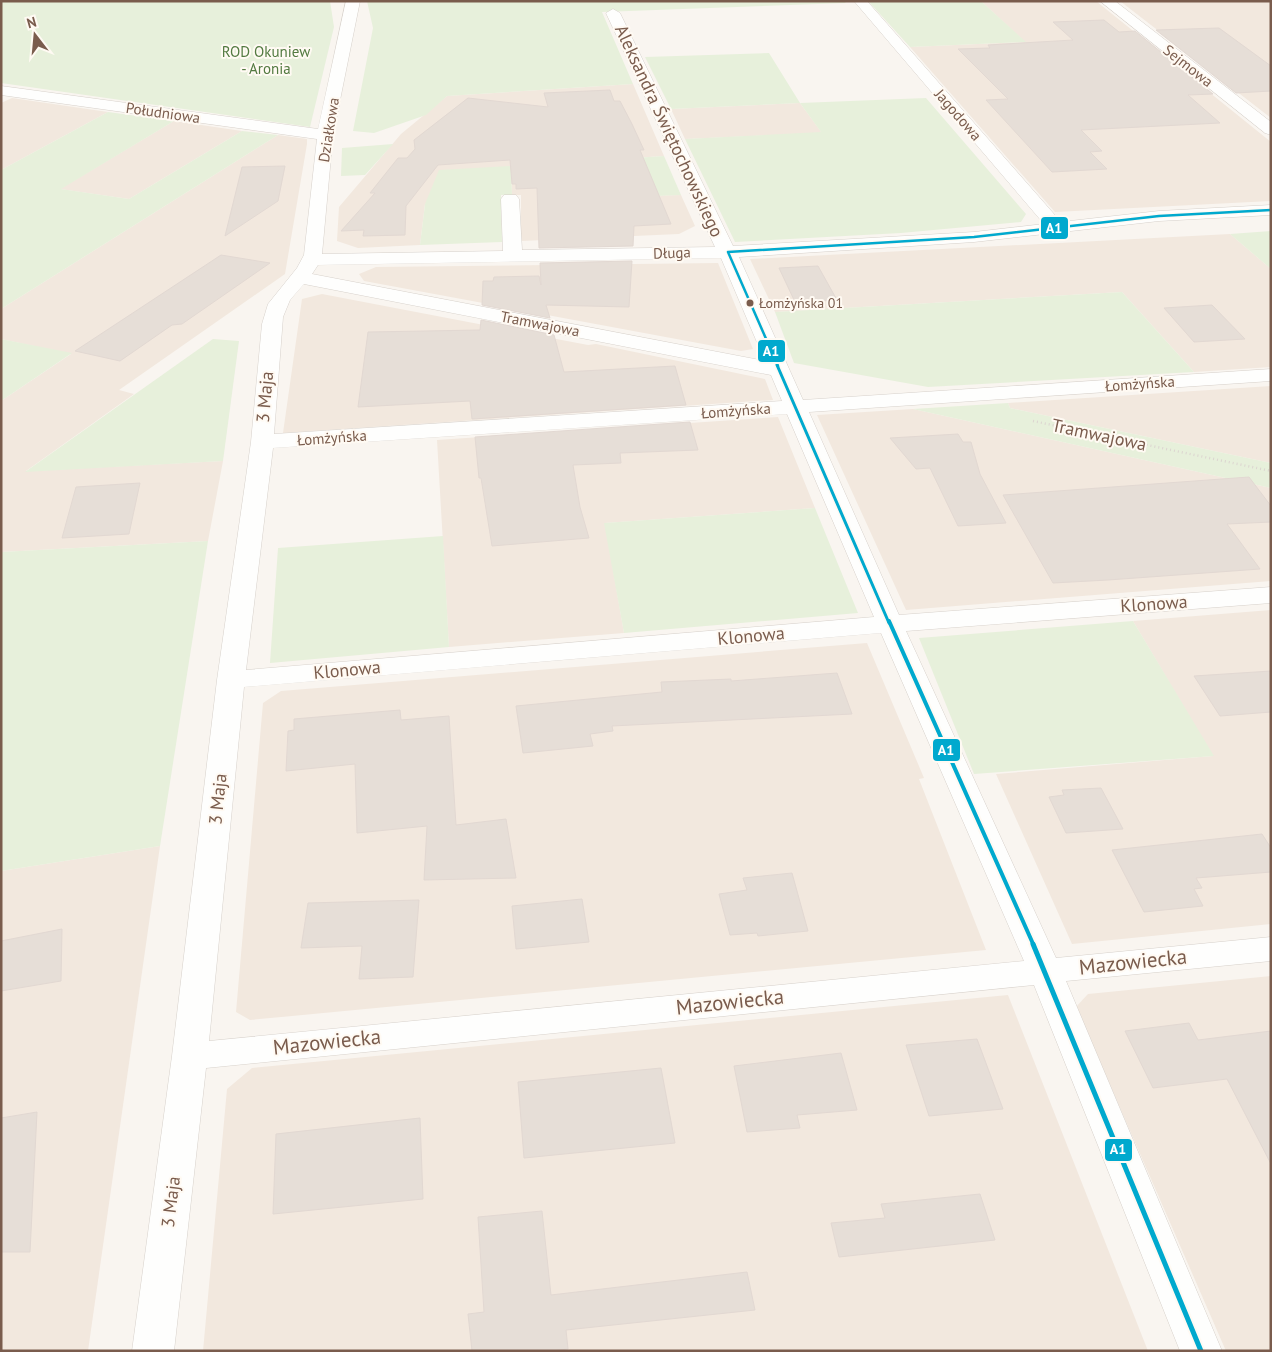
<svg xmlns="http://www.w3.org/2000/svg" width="1272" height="1352" viewBox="0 0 1272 1352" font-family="'PT Sans',sans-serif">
  <rect width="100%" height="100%" fill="#f9f5f0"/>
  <g fill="#f2e8de">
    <path d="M981,1H1096L1271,142V201L1055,212L910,47L1025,42Z"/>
    <path d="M1120,1H1271V118Z"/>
    <path d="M633,84L664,156L588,161L602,197L681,195L695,226L679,234L521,241V195H512L511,166L425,204L420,245L358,248L337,241L339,207L401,134L447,96Z"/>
    <path d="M12,98L108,112L1,170V103Z"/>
    <path d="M800,103L822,133L685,139L671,109Z"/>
    <path d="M174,121L242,131L129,199L60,189Z"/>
    <path d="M278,135L307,139V144L285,274L119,390L134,394L26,471L223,461L208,541L1,552V401L71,354L1,339V309Z"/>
    <path d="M1230,234L1271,269V367L1194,372L1122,292L775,312L750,259Z"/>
    <path d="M718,263L753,349L741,351L364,281L359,274L376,267Z"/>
    <path d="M322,294L588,345L596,344L765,379L773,400L283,433L302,299Z"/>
    <path d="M1271,386V463L1010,408L1008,403Z"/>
    <path d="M913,409L1271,488V581L906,610L817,415Z"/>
    <path d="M778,417L815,508L605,523L624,633L449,647L437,440Z"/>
    <path d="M1271,610V924L1072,944L996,774L1213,756L1133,621Z"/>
    <path d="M867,643L924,778L919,779L986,950L250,1020L236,1012L263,703L281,691Z"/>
    <path d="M160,846L88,1351H1V871Z"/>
    <path d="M1271,976V1351H1226L1076,1007L1088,994Z"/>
    <path d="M1008,995L1148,1351H203L227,1089L252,1068Z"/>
  </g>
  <g fill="#e7f0db">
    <path d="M1,1H330L334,27L310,127L1,83Z"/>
    <path d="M367,1H844L846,3L602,12L633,84L447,96L426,115L374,133L353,131L373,28Z"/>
    <path d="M868,1H981L1026,42L910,47Z"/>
    <path d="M769,53L800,103L926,98L1026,214L1021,222L901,233L735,242L685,139L821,132L800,103L671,109L645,57Z"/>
    <path d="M108,112L174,121L61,189L129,199L242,131L278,135L1,309V170Z"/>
    <path d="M393,144L365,175L341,176L342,148Z"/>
    <path d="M664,156L681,195L602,198L588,161Z"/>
    <path d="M511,166L512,195H501L502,242L420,245L425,204L439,170Z"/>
    <path d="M1271,231V269L1230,234Z"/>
    <path d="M1122,292L1194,372L928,387L794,363L775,312Z"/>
    <path d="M1,339L72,353L1,401Z"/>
    <path d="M213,339L239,341L223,461L25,472Z"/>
    <path d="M1008,403L1010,408L1271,463V488L913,409Z"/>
    <path d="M815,508L858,613L624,633L604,523Z"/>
    <path d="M443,536L449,647L270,663L278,548Z"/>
    <path d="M208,541L160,846L1,871V552Z"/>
    <path d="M1133,621L1214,756L974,774L919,638Z"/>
  </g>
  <g fill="#e6ded7" stroke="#e2d8d2">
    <path d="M1104,20L1119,32L1135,31L1213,94L1188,95L1220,123L1081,130L1102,151L1090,152L1107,169L1052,172L986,100L1008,99L958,49L990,48L988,45L1073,40L1053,22Z"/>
    <path d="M1219,28L1271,66V91L1236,93L1156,30Z"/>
    <path d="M610,90L614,101H620L632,124L644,150H640L671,224L634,226L633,246L539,248L537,188L516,189V184H512L510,160L438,165L406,206L405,235L363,236L364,230L341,231L375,193H370L398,158H407L415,149L414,140L468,98L548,107L544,93Z"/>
    <path d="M285,166L278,201L225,236L242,167Z"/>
    <path d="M221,255L270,263L182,324L172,325L120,361L75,351Z"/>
    <path d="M632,261L629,307L546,305L550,318L482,305L483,281H493L494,277L539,276L541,285L540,263Z"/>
    <path d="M818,266L837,300L795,302L779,268Z"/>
    <path d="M1212,305L1245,339L1194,342L1164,308Z"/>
    <path d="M481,320L554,335L564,372L675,366L686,405L472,419L470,401L358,407L368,332L480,330Z"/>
    <path d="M690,422L698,450L620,453L621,463L573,465L580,507L589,538L492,546L481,478H479L475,437Z"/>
    <path d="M958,434L963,442H971L980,474L1006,523L958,526L930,468L916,469L890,438Z"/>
    <path d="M1249,477L1271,506V522L1227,524L1260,569L1108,580L1053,583L1003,495Z"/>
    <path d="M140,483L129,534L62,538L76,487Z"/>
    <path d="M1271,671V712L1220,716L1194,676Z"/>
    <path d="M837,673L852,714L612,726L613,731L590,734L593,746L523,753L516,706L662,692L661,682L731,679V681Z"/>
    <path d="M400,710L401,720L449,716L456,825L506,819L516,878L424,880L427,826L357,833L355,764L286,771L288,731L294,730V719Z"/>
    <path d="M1101,788L1123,829L1066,833L1049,797L1064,795L1062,790Z"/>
    <path d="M1262,834L1271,848V872L1196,878L1202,888L1194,889L1203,906L1144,912L1112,850Z"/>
    <path d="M792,873L808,931L758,936L757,933L730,935L719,894L747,890L743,878Z"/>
    <path d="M582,899L589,942L516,949L512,906Z"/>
    <path d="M419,900L413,977L359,979L362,946L301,948L308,903Z"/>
    <path d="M62,929L61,981L1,991V941Z"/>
    <path d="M1189,1023L1198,1040L1271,1031V1164L1227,1079L1153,1088L1125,1031Z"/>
    <path d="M977,1039L1003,1109L929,1116L906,1045Z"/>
    <path d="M841,1053L857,1110L797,1115L800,1128L747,1132L734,1066Z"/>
    <path d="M661,1068L675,1143L524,1158L518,1082Z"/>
    <path d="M37,1112L30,1252H1V1118Z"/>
    <path d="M420,1118L423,1199L273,1214L276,1134Z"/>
    <path d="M980,1194L995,1240L839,1257L831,1223L885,1218L881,1204Z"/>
    <path d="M542,1211L551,1295L747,1272L755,1310L566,1330L568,1349L552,1351H472L468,1314L484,1312L478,1217Z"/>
  </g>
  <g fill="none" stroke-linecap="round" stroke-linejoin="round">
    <g stroke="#d7d1cb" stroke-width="1">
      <g id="minor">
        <path d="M346,1H360L333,135L322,254L503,251L501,199L504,195H516L519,199L522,250L715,247L606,13L613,9L620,13L733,246L974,232L1044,224L854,1H867L1061,222L1159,211L1271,205V215L1159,221L974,242L739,257L803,400L1271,369V381L809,412L899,615L1271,587V603L906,631L1056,958L1271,937V961L1066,981L1222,1351H1180L1034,985L206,1068L174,1351H132L172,1056L217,680L251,442L262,324L268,304L297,268L304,255L317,139L1,95V86L318,129ZM721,258L765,361L312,274L318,265ZM304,284L771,375L782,401L274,434L283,317L290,300ZM787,414L874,617L246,670L273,448ZM881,633L1024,961L209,1041L244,687Z"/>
        <path d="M1100,1H1115L1271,122V135L1265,133Z"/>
      </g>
    </g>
    <path stroke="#dcd5d0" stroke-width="2.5" stroke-dasharray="1 3" stroke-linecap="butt" d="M1033,421L1271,471"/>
    <use href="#minor" fill="#fefefd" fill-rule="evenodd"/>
    <g stroke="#fffaf3" stroke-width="5">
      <path id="bus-1-far3" d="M778,366L728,252L974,237L1159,216L1271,210"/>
    </g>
    <g stroke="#fffaf3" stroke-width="6">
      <path id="bus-1-far2" d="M777,365L889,623"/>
    </g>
    <g stroke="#fffaf3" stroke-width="8">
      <path id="bus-1-far1" d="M889,621L1034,946"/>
    </g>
    <g stroke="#fffaf3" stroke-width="9">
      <path id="bus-1" d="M1033,944L1201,1351"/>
    </g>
    <use href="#bus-1-far3" stroke="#00a9ce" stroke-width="2.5"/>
    <use href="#bus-1-far2" stroke="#00a9ce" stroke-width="3"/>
    <use href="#bus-1-far1" stroke="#00a9ce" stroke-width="4"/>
    <use href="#bus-1" stroke="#00a9ce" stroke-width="5"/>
  </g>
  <circle fill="#7a5c4d" stroke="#fffaf3" stroke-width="2" cx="750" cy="303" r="4.5"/>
  <g text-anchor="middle" stroke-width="4" stroke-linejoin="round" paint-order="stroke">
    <g font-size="14" fill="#7a5c4d" stroke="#fffaf3" text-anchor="start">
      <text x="759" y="308">Łomżyńska 01</text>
    </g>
    <g font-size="15" fill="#537a41" stroke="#fffaf3">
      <text x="266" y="57">ROD Okuniew<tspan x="266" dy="17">- Aronia</tspan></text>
    </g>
    <g font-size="15" fill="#7a5c4d" stroke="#fffaf3">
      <text transform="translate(1188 66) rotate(38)" y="5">Sejmowa</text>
      <text transform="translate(163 113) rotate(8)" y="5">Południowa</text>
      <text transform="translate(958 115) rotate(49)" y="5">Jagodowa</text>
      <text transform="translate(329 130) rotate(-81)" y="5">Działkowa</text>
      <text transform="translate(672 253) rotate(-2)" y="5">Długa</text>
      <text transform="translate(540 324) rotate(11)" y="5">Tramwajowa</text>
      <text transform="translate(1140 384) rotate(-4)" y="5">Łomżyńska</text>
      <text transform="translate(736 411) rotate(-4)" y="5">Łomżyńska</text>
      <text transform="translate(332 438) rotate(-4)" y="5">Łomżyńska</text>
    </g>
    <g font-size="18" fill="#7a5c4d" stroke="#fffaf3">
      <text transform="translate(669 131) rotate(65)" y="6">Aleksandra Świętochowskiego</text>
      <text transform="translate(265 397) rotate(-85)" y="6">3 Maja</text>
      <text transform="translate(1099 435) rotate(12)" y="6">Tramwajowa</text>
      <text transform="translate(1154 604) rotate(-4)" y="6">Klonowa</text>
      <text transform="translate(751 636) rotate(-5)" y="6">Klonowa</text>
      <text transform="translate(347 670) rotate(-5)" y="6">Klonowa</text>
      <text transform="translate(218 799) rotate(-84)" y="6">3 Maja</text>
      <text transform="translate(171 1202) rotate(-83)" y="6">3 Maja</text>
    </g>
    <g font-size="21" fill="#7a5c4d" stroke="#fffaf3">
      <text transform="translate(1133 962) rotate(-6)" y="7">Mazowiecka</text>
      <text transform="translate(730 1002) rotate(-6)" y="7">Mazowiecka</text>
      <text transform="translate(327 1042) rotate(-6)" y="7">Mazowiecka</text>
    </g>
  </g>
  <g stroke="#fffaf3" stroke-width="2">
    <rect x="1040" y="216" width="29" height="24" rx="5" fill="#00a9ce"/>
    <rect x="757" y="339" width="29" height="24" rx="5" fill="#00a9ce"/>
    <rect x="932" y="738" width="29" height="24" rx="5" fill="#00a9ce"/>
    <rect x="1104" y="1138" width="29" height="24" rx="5" fill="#00a9ce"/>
  </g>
  <g font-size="14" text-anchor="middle" font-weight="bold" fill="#fff">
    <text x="1054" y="233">A1</text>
    <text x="771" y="356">A1</text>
    <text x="946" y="755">A1</text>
    <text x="1118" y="1154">A1</text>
  </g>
  <rect width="1272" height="1352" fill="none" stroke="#7a5c4d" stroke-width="5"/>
  <g transform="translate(35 35) rotate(344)" stroke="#fffaf3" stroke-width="4" paint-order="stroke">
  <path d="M0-4L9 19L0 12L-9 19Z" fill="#7a5c4d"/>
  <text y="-8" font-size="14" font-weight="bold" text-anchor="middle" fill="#7a5c4d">N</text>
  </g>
</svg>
